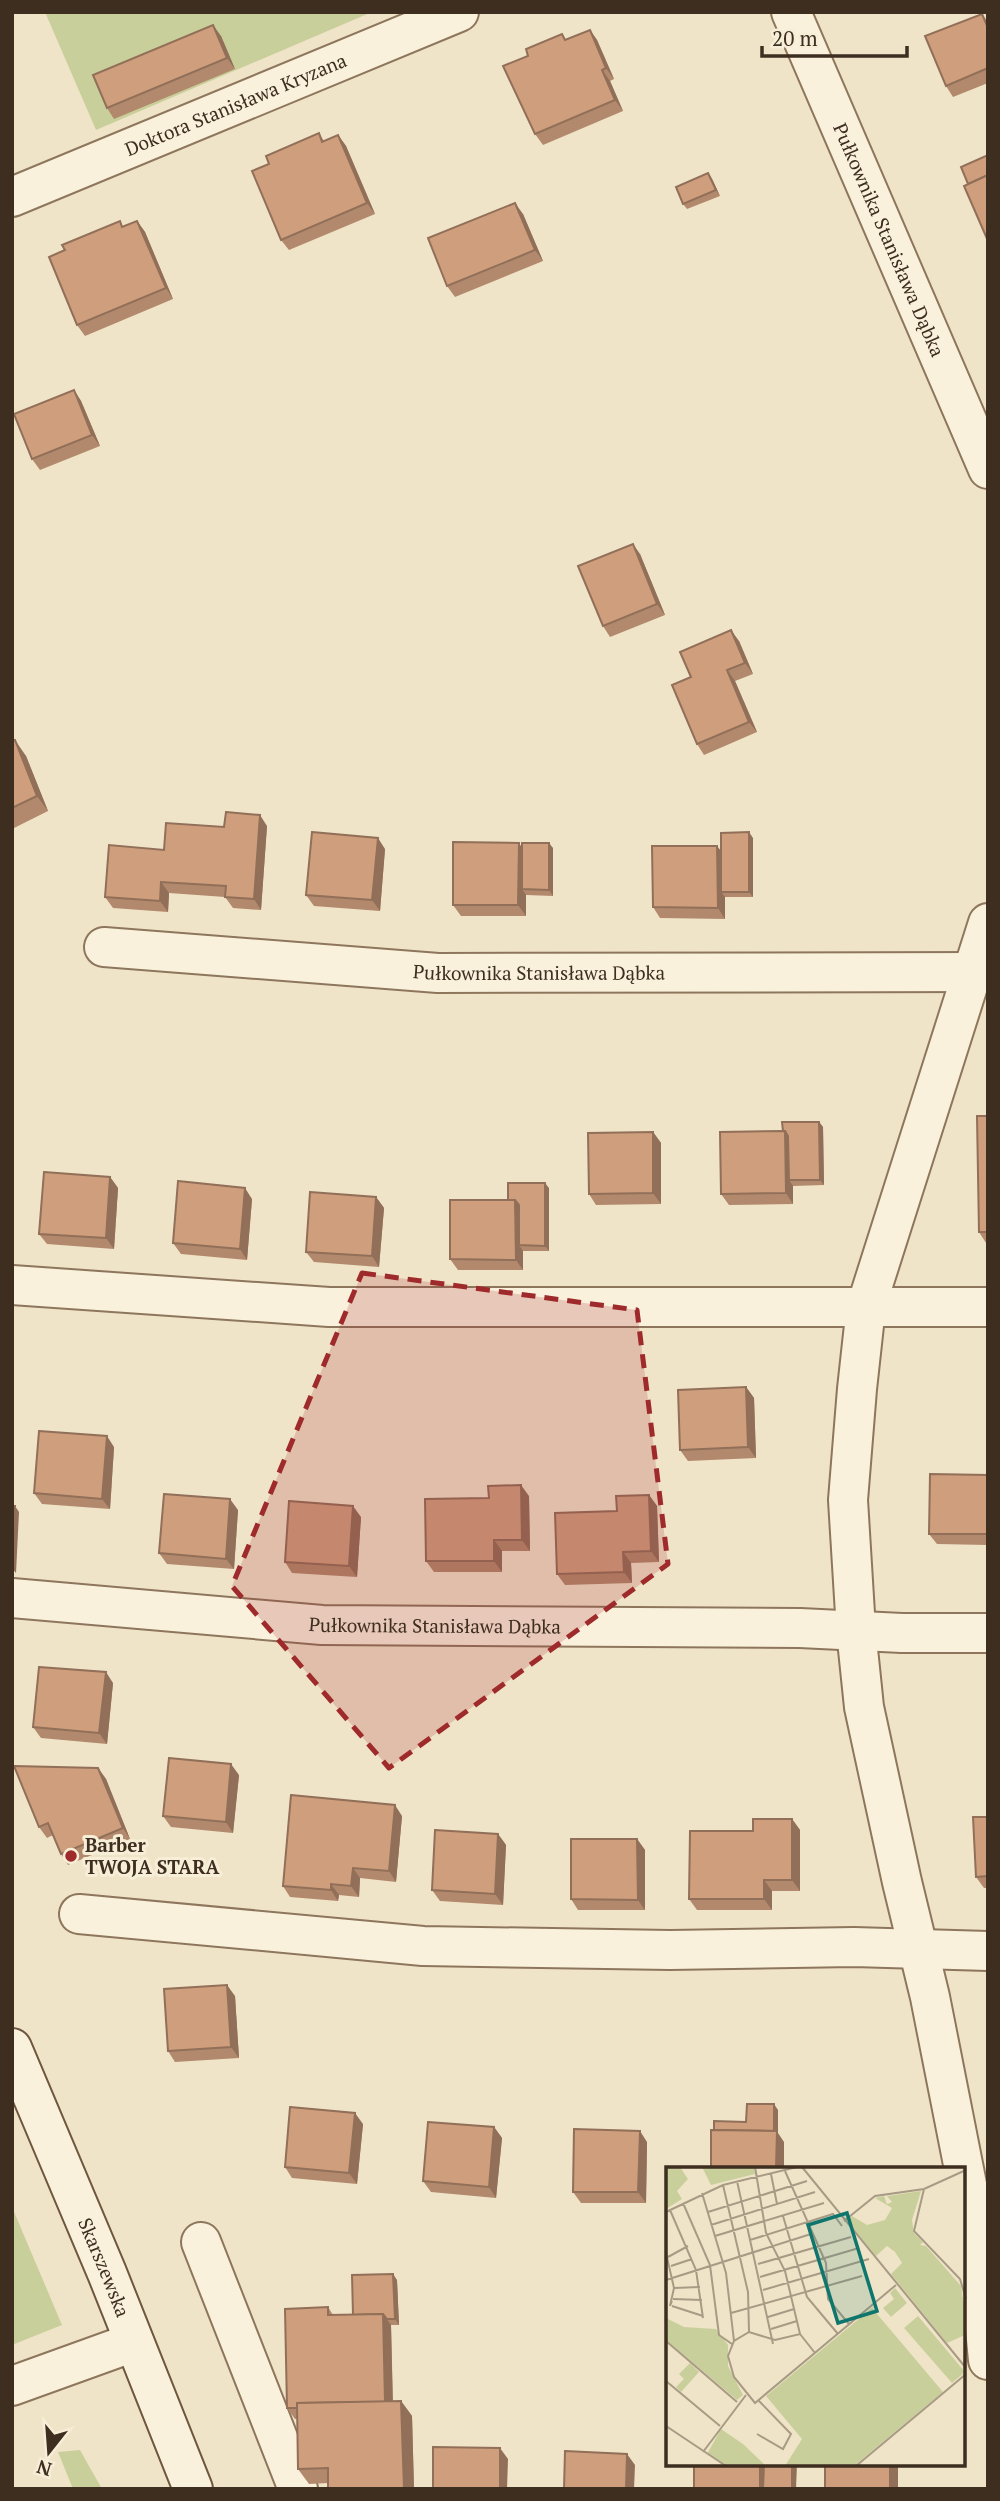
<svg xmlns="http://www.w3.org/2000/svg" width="1000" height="2501" viewBox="0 0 1000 2501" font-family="'PT Serif',serif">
  <rect width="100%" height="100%" fill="#f0e4c8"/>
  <g fill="#c9cf9b">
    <path d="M45,12H372L96,130Z"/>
    <path d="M12,2207L62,2325L12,2345Z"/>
    <path d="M80,2450L102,2489H73L58,2452Z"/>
  </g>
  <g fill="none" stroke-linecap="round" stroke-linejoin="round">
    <g stroke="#8d765c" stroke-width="42">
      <g id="minor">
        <path id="s1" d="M791,12L988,469"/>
        <path id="s2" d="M12,197L459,12"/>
        <path d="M988,923L866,1307L857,1389L848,1500L856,1630L864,1707L902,1882L930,1997L975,2225L988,2360"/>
        <path id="s3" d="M104,947L438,973L988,972"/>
        <path d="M12,1285L329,1307H988"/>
        <path id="s4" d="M12,1598L322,1625L800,1628L902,1633H988"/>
        <path d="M79,1914L423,1946L670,1950L854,1947L988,1951"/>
        <path d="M201,2242L298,2489"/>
        <path d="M12,2386L134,2342"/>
      </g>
    </g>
    <g stroke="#6f573f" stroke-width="42">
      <g id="secondary">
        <path id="s5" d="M12,2048L107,2273L193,2489"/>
      </g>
    </g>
    <use href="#minor" stroke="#faf1dc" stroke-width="38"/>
    <use href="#secondary" stroke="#faf1dc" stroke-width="38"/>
  </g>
  <g fill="#b2896c">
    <path d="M982,14L988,22V83L953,97L946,86Z"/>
    <path d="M590,30L597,40L614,79L610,81L623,111L543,145L535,134L566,40Z"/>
    <path d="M221,36L235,69L114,119L107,108Z"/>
    <path d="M319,133L324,141L338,135L346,146L375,214L289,250L281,240L269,164Z"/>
    <path d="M708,173L712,179L720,196L687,209L683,204Z"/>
    <path d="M523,214L543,261L455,297L447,286Z"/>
    <path d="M120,221L123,227L137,221L145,232L173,299L85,336L77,325L65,250Z"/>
    <path d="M74,390L81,401L100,446L40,470L32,459Z"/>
    <path d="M640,554L665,615L610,637L603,626Z"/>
    <path d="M739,641L753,674L735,681L757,732L704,755L697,744L691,677Z"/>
    <path d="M12,741L26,756L48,811L12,829Z"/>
    <path d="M267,826L261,910L233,908L225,897L169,893L168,912L113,908L105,897L164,850L224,827Z"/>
    <path d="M753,838V897H725V919L660,918L653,907L717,846L721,851Z"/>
    <path d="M522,848H553V896L526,895V916H461L453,905Z"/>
    <path d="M385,849L380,911L314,906L306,895Z"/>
    <path d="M988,1116V1243H986L979,1232Z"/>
    <path d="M819,1122L823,1127L824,1185L793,1186V1204L729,1205L721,1194L783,1131Z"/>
    <path d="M653,1132L661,1143V1204L596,1205L589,1194Z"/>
    <path d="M110,1177L118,1188L114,1249L47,1244L39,1234Z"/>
    <path d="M549,1188V1251H523V1270H458L450,1259L508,1200Z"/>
    <path d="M376,1197L384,1208L379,1267L314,1262L306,1252Z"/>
    <path d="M252,1199L247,1260L181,1254L173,1243Z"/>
    <path d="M746,1387L754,1398L756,1458L688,1461L680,1450Z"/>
    <path d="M114,1447L110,1509L42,1504L34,1493Z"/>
    <path d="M988,1475V1545L937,1544L929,1534Z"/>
    <path d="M649,1495L657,1506L659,1562L631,1563L632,1583L565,1585L557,1574L617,1511Z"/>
    <path d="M529,1496L530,1551H502V1572H434L426,1561L489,1498Z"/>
    <path d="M238,1510L234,1569L167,1564L159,1553Z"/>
    <path d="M361,1517L357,1577L292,1573L285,1562Z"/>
    <path d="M113,1683L107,1744L41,1738L33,1727Z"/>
    <path d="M98,1768L106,1779L130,1839L68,1865L61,1854L53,1835L47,1838L39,1827Z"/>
    <path d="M239,1775L233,1833L171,1827L163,1816Z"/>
    <path d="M402,1816L396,1882L360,1878L359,1897L339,1895L338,1901L290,1897L283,1886Z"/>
    <path d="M988,1817V1888H984L976,1877Z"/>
    <path d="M792,1819L800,1830V1891H772V1910H697L689,1899L753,1831Z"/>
    <path d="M498,1834L506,1845L503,1905L440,1901L432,1890Z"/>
    <path d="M637,1839L645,1850V1910H578L571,1899Z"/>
    <path d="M235,1996L239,2058L175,2062L168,2051Z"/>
    <path d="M363,2124L357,2184L292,2178L285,2167Z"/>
    <path d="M494,2127L502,2138L496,2198L431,2192L423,2181Z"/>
    <path d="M647,2142L646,2203H581L573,2192Z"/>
    <path d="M397,2280L399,2325H391L393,2401H401L412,2416L414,2489H328V2483L309,2484L298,2469L297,2419H295L287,2408L328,2307L333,2315H353Z"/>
  </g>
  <g fill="#916f58">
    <path d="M213,25L221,36L235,69L227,58Z"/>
    <path d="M590,30L597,40L614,79L606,68Z"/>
    <path d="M602,70L610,81L623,111L615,100Z"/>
    <path d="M338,135L346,146L375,214L367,203Z"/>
    <path d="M708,173L712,179L720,196L716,190Z"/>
    <path d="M515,203L523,214L543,261L535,250Z"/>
    <path d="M137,221L145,232L173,299L166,288Z"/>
    <path d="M74,390L81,401L100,446L92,435Z"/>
    <path d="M633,544L640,554L665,615L657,604Z"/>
    <path d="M731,630L739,641L753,674L745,663Z"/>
    <path d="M727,670L735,681L757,732L749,722Z"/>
    <path d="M15,740L26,756L48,811L37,796Z"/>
    <path d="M260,815L267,826L261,910L254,899Z"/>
    <path d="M749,832L753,838V897L749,892Z"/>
    <path d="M378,838L385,849L380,911L372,900Z"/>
    <path d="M519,843L526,854L522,889L526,895V916L518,905Z"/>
    <path d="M549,843L553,848V896L549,890Z"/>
    <path d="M717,846L725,857L721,892L725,897V919L718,908Z"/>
    <path d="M161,882L169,893L168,912L160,901Z"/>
    <path d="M819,1122L823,1127L824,1185L820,1180Z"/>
    <path d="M785,1131L792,1142L789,1180L793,1186V1204L786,1193Z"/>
    <path d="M653,1132L661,1143V1204L653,1193Z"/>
    <path d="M110,1177L118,1188L114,1249L106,1238Z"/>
    <path d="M545,1183L549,1188V1251L545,1246Z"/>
    <path d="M245,1188L252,1199L247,1260L240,1249Z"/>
    <path d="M376,1197L384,1208L379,1267L372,1256Z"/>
    <path d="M515,1200L523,1211L519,1245L523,1251V1270L516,1260Z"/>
    <path d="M746,1387L754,1398L756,1458L748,1447Z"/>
    <path d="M107,1436L114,1447L110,1509L102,1499Z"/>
    <path d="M521,1485L529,1496L530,1551L522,1540Z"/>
    <path d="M649,1495L657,1506L659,1562L651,1551Z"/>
    <path d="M230,1499L238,1510L234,1569L226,1559Z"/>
    <path d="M15,1506L19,1512L16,1573L12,1568Z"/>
    <path d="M353,1506L361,1517L357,1577L349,1566Z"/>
    <path d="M494,1540L502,1551V1572L494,1561Z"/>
    <path d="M623,1552L631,1563L632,1583L624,1572Z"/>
    <path d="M106,1672L113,1683L107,1744L99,1733Z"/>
    <path d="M231,1764L239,1775L233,1833L226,1822Z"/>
    <path d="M98,1768L106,1779L130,1839L123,1828Z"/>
    <path d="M395,1805L402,1816L396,1882L389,1871Z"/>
    <path d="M792,1819L800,1830V1891L792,1880Z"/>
    <path d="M498,1834L506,1845L503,1905L495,1894Z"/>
    <path d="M637,1839L645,1850V1910L638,1900Z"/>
    <path d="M353,1868L360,1878L359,1897L351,1886Z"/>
    <path d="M764,1880L772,1891V1910L764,1899Z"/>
    <path d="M331,1884L339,1895L338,1901L331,1890Z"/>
    <path d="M227,1985L235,1996L239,2058L231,2047Z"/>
    <path d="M774,2104L778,2110V2133L784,2142V2168H776L774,2136Z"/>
    <path d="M355,2113L363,2124L357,2184L349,2173Z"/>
    <path d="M494,2127L502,2138L496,2198L489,2187Z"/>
    <path d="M640,2131L647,2142L646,2203L638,2192Z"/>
    <path d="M393,2274L397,2280L399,2325L395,2319Z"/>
    <path d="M383,2314L391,2325L393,2417L385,2406Z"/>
    <path d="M401,2401L412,2416L414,2489H404Z"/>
    <path d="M500,2448L508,2459L507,2489H500Z"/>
    <path d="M627,2454L635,2465L634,2489H626Z"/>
    <rect x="760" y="2464" width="7" height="25"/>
    <path d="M792,2464H797L796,2489H792Z"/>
    <path d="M890,2464H896L898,2468V2489H890Z"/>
  </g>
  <g fill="#cf9f7d" stroke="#916f58" stroke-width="2">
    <path d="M982,14L988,28V68L946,86L925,36Z"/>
    <path d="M213,25L227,58L107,108L93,75Z"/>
    <path d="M590,30L606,68L602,70L615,100L535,134L503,66L528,56L526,49L562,34L565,40Z"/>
    <path d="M319,133L322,142L338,135L367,203L281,240L252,171L269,164L266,156Z"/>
    <path d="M988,155V175L968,184L961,167Z"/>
    <path d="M708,173L716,190L683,204L676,187Z"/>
    <path d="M988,175V241L964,186Z"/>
    <path d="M515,203L535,250L447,286L428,238Z"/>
    <path d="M120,221L122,227L137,221L166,288L77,325L49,257L65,250L62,245Z"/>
    <path d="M74,390L92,435L32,459L14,414Z"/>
    <path d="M633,544L657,604L603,626L578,566Z"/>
    <path d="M731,630L745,663L727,670L749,722L697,744L672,685L691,677L680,652Z"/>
    <path d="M15,740L37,796L12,808V741Z"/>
    <path d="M226,812L260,815L254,899L225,897L226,886L161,882L160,901L105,897L109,845L164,850L166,823L224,827Z"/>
    <path d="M312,832L378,838L372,900L306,895Z"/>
    <path d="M749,832V892H721V833Z"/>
    <path d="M453,842L519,843L518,905H453Z"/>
    <path d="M522,843H549V890L522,889Z"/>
    <path d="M652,846H717L718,908L653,907Z"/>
    <path d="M977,1116H988V1232H979Z"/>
    <path d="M782,1122H819L820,1180H789L788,1136L785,1131H783Z"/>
    <path d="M785,1131L786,1193L721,1194L720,1132Z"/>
    <path d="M653,1132V1193L589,1194L588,1133Z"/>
    <path d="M44,1172L110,1177L106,1238L39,1234Z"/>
    <path d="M178,1181L245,1188L240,1249L173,1243Z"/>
    <path d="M508,1183H545V1246L519,1245V1205L515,1200H508Z"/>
    <path d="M310,1192L376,1197L372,1256L306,1252Z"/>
    <path d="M450,1200H515L516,1260L450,1259Z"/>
    <path d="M746,1387L748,1447L680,1450L678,1390Z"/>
    <path d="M39,1431L107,1436L102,1499L34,1493Z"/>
    <path d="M930,1474L988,1475V1534H929Z"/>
    <path d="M521,1485L522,1540H494V1561H426L425,1499L489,1498L488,1486Z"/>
    <path d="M164,1494L230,1499L226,1559L159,1553Z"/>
    <path d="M649,1495L651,1551L623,1552L624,1572L557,1574L555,1513L617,1511L616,1496Z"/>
    <path d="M289,1501L353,1506L349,1566L285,1562Z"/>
    <path d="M12,1506H15L12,1553Z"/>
    <path d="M39,1667L106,1672L99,1733L33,1727Z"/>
    <path d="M169,1758L231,1764L226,1822L163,1816Z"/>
    <path d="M14,1766L98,1768L123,1828L61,1854L48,1823L39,1827Z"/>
    <path d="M291,1795L395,1805L389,1871L353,1868L351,1886L331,1884V1890L283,1886Z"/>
    <path d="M973,1817H988V1876L976,1877Z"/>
    <path d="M753,1819H792V1880H764V1899H689L690,1831H753Z"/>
    <path d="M435,1830L498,1834L495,1894L432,1890Z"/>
    <path d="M571,1839H637L638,1900L571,1899Z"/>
    <path d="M227,1985L231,2047L168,2051L164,1989Z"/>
    <path d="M747,2104H774V2131L714,2130V2121L746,2122Z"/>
    <path d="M290,2107L355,2113L349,2173L285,2167Z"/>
    <path d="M428,2122L494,2127L489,2187L423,2181Z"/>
    <path d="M574,2129L640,2131L638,2192H573Z"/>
    <path d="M711,2130L777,2131L776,2168H711Z"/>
    <path d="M393,2274L395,2319H387L383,2314L353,2315L352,2275Z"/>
    <path d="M328,2307V2315L383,2314L385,2402L297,2403V2408H287L285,2309Z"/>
    <path d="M401,2401L404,2489H328V2468L298,2469L297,2403Z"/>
    <path d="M433,2447L500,2448V2489H433Z"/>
    <path d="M565,2451L627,2454L626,2489H564Z"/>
    <rect x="694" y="2464" width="66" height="25"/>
    <path d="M764,2464H792V2489H763Z"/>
    <rect x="825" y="2464" width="65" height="25"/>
  </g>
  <path fill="#9e2a2b" fill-opacity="0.2" stroke="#9e2a2b" stroke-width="5" stroke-dasharray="14 9" stroke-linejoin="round" d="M362,1273L637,1310L668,1564L389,1768L232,1586Z"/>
  <circle fill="#9e2a2b" stroke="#f7eed8" stroke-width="2.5" cx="71" cy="1856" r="7"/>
  <g text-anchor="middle" stroke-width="6" stroke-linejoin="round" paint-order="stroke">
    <g font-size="19" fill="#3d2e20" stroke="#f7eed8">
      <text dy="7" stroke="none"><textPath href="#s2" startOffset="242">Doktora Stanisława Kryzana</textPath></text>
      <text dy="7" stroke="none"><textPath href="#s1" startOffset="248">Pułkownika Stanisława Dąbka</textPath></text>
      <text dy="7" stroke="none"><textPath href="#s3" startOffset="436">Pułkownika Stanisława Dąbka</textPath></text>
      <text dy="7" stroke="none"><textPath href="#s4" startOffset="424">Pułkownika Stanisława Dąbka</textPath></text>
      <text dy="7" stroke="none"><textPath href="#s5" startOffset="238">Skarszewska</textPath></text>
    </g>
    <g font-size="19" font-weight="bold" fill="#3d2e20" stroke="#f7eed8" text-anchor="start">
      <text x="85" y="1852">Barber<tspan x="85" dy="22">TWOJA STARA</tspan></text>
    </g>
  </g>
  <g transform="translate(666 2167)">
    <rect width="299" height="299" fill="#f0e4c8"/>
    <path d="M0,0H14L22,12L11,24L16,32L0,42ZM36,0H88L89,7L45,18ZM255,24L246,53L248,66L257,75L254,78L260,79L295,119L299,144V168L281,176L225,107L236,96L229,85L221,79L210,89L181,54L186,49L201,58L219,53L226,41L209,31L218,29L221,37L226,35L221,29ZM229,121L241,136L225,150L217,141L228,132L224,126ZM206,141L277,225L188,299H119L136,272L100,229ZM252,149L299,205L286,216L238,161ZM0,151L18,160L50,162L62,178V199L77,228L71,233L0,173ZM24,196L33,205L15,225L10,220L18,212L13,207ZM55,262L77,277L100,299H62L41,287Z" fill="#c9cf9b"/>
    <path fill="none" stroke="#a89b85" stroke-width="2" d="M89,0L100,66L119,104L134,167M136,0L300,201M119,4L160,96L162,132L183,157M105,7L111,37M71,14L107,177M57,18L82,125L83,165M258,22L248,64L294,112L300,132M36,26L60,106L68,174M17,36L44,98L53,168L66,177M4,43L30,103L37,151M0,45L57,18L131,0M42,45L141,14M117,49L141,130L172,167M178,54L209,29L258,22L300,3M45,58L149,25M49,69L158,36M84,73L167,47L176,59M0,86L8,121L4,139L6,134M2,90L22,79M92,97L185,70M5,99L26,92M94,110L193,81M0,113L145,67M8,121L34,120M97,123L203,92M7,132L36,133M6,139L37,149M65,146L196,109M102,150L128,142M105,162L131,154M0,174L71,235M149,186L134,167L109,173L83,165L68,174L62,189L68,210L89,236L230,118M0,214L54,259M0,259L60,299M91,267L117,282L125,267L93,234M37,285L80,228M190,299L300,207"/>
    <path fill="#0f766e" fill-opacity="0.15" stroke="#0f766e" stroke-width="3.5" d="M181,46L211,144L172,156L142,58Z"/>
    <rect width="299" height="299" fill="none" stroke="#3d2e20" stroke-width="3.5"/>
  </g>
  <rect width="1000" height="2501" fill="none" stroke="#3d2e20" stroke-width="28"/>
  <g transform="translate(49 2452) rotate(197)" stroke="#f7eed8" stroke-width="5" paint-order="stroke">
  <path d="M0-5L12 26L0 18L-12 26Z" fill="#3d2e20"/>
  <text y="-10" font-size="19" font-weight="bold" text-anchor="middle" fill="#3d2e20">N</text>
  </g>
  <path d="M762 46v10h145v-10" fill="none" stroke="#3d2e20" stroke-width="3.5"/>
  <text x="772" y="46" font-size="21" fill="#3d2e20" stroke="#f7eed8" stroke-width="5" paint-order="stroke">20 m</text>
</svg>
